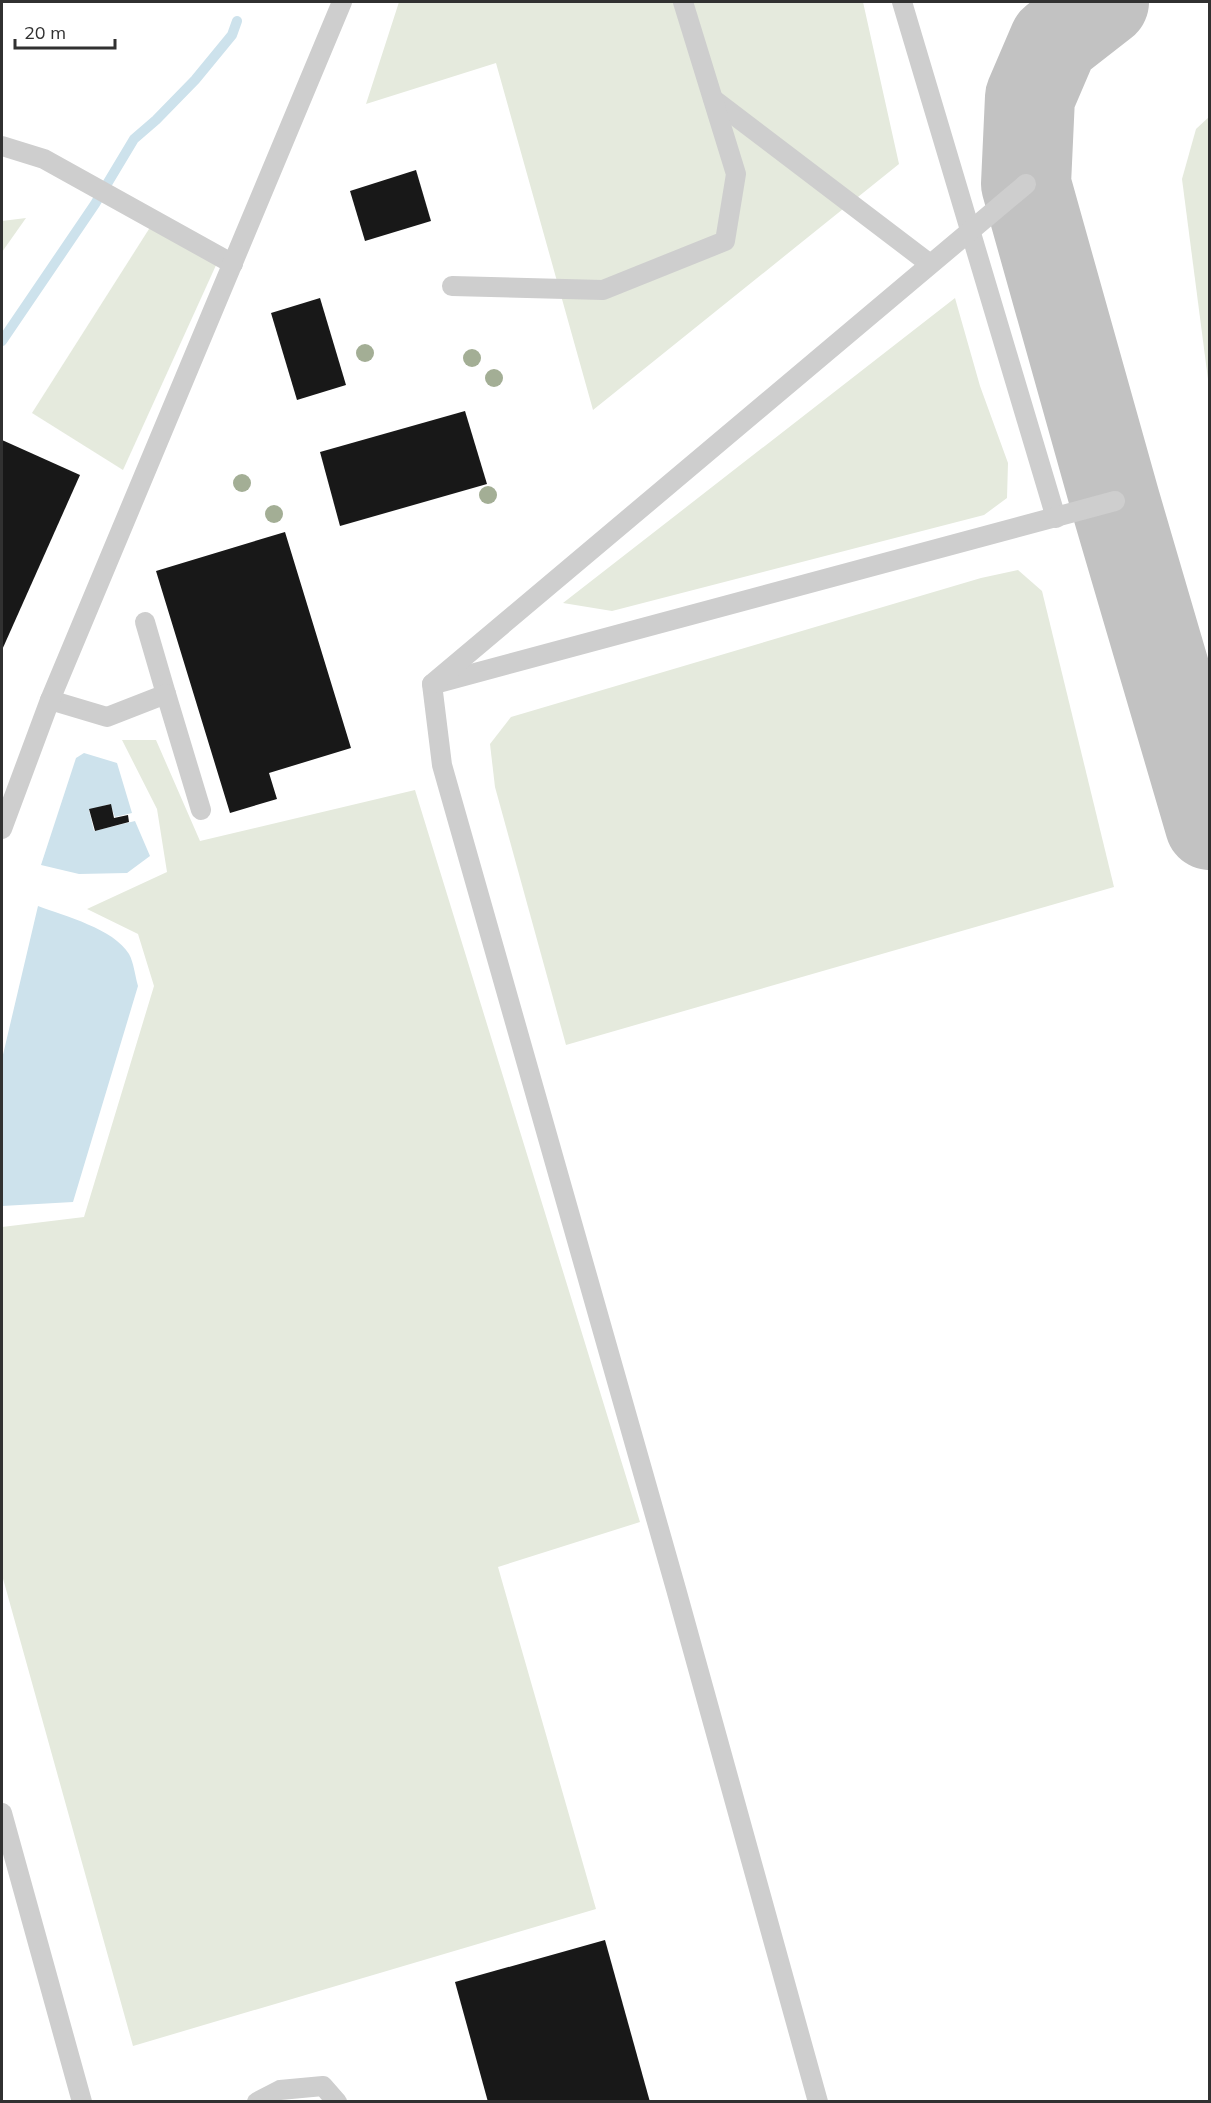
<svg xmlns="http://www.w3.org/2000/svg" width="1211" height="2103" viewBox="0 0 1211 2103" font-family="Mulish,sans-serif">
  <rect width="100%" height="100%" fill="#fff"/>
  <g fill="#e5eadd">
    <path d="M399,2H863L899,164L593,410L496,63L366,104Z"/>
    <path d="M1209,117V387L1182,179L1196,129Z"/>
    <path d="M26,218L2,252V221Z"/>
    <path d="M156,218L222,252L123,470L32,413Z"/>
    <path d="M955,298L980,386L1008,463L1007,498L984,515L612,611L563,603Z"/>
    <path d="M1018,570L1042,591L1114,887L566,1045L495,787L490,744L511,717L981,578Z"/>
    <path d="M122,740H156L200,841L415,790L640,1522L498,1567L596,1909L133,2046L2,1575V1227L84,1217L154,986L138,934L87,909L167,872L157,809Z"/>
  </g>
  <g fill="#cde2ec">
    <path d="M84,753L117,763L132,813L115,817L110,804L89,810L94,831L135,821L150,856L127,873L79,874L41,865L76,758Z"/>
    <path d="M38,906C65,916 114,929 129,954C134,963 135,976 138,986L73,1202L2,1206V1059Z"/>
  </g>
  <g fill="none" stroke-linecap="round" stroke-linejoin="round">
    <path stroke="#cde2ec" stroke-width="10" d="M2,341L95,204L134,139L156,120L195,80L232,35L237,21"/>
    <path stroke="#c2c2c2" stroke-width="90" d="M1104,2L1054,41L1030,97L1026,184L1115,501L1210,825"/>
  </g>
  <g fill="#181818">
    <path d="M416,170L431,221L365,241L350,191Z"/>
    <path d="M320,298L346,385L297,400L271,313Z"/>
    <path d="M465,411L487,484L340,526L320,452Z"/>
    <path d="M2,440L80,475L2,650Z"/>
    <path d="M285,532L351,748L269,773L277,799L230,813L156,571Z"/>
    <path d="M111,804L114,818L128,815L129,822L95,831L89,809Z"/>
    <path d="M605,1940L650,2102H488L455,1982Z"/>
  </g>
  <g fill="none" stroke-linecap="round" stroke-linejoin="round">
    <g stroke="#cecece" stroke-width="20">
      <path d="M902,2L1056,518"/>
      <path d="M713,99L930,264"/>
      <path d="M2,146L44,159L233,264"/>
      <path d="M452,286L603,290L725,241L736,174L683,2"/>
      <path d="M145,622L166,694"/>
      <path d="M438,683L1115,501"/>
      <path d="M432,684L442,765L676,1589L818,2102"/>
      <path d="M432,684L1026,184"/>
      <path d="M50,700L107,717L166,694L201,810"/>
      <path d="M2,829L50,700L342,2"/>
      <path d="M2,1813L82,2102"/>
      <path d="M257,2102L280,2090L323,2086L337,2102"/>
    </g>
  </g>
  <g fill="#a3ae95">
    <circle cx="365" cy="353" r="9"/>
    <circle cx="472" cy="358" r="9"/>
    <circle cx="494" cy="378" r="9"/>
    <circle cx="242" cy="483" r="9"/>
    <circle cx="488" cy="495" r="9"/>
    <circle cx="274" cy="514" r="9"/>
  </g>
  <rect width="1211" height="2103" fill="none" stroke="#313131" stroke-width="6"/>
  <path d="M15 39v9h100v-9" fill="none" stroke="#313131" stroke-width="3"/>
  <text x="24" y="39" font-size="18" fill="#313131" stroke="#ffffff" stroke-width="4.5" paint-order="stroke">20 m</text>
</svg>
